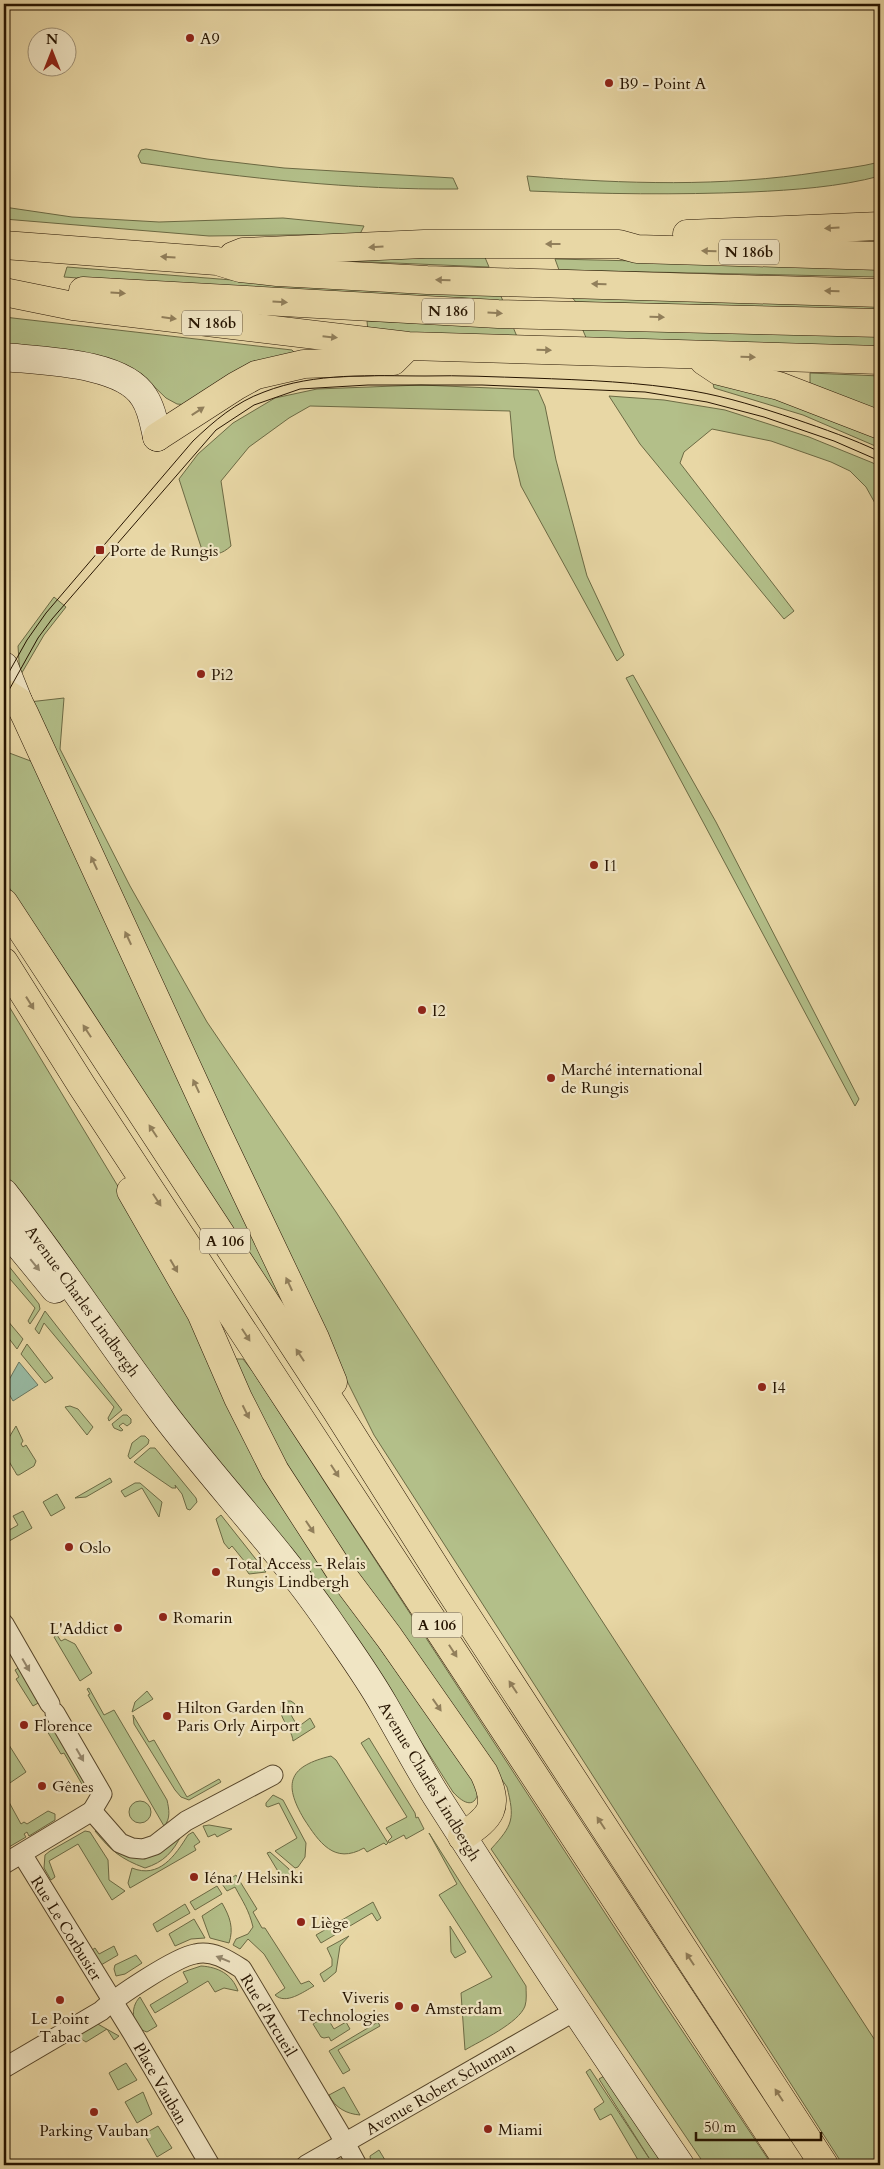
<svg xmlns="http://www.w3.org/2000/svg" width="884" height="2169" viewBox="0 0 884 2169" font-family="Cardo,serif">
  <rect width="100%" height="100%" fill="#e8d7a5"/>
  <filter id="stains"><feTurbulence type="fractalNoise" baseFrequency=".004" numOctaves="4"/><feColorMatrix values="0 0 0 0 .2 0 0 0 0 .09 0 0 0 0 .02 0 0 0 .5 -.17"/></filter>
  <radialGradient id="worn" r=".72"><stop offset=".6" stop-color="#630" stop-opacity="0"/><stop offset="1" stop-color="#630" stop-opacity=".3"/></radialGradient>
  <g fill="#b3bf89" stroke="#6c6a44">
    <path d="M146,149L207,159L284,168L453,178L458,189C352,190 246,178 141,163L138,156L141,150Z"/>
    <path d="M880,162V176C839,187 794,190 751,192C677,195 604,194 530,191L527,176C624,184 723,187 820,172C840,169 860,167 880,162Z"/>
    <path d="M4,207L72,217L159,222L283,218L364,226L360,234L209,236L4,219Z"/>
    <path d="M484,255L489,267L347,261Z"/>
    <path d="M555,259L880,267V277L559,270Z"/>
    <path d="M67,267L270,283L499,291L506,309L64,277Z"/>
    <path d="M568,293L880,301V310L576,302Z"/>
    <path d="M4,317L292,350L297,355L188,405L177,404L166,398L140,373L118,363L4,346Z"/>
    <path d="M367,321L513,327L518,339L368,331Z"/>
    <path d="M582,328L880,336V348L587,340Z"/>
    <path d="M810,373L880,376V418L810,389Z"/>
    <path d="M712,379C766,388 832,414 880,440V448L803,415L714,388Z"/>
    <path d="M421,385L538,390L545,406L556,460L587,576L624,655L617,661L521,486L514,457L510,411L310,406L289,418L249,447L221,481L231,546C222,554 215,556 203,553L179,479L198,454L233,423L275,398L317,389Z"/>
    <path d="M609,396L664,400L725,410L809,437L873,463L880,468V552V521L876,505L866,487L850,471L831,462L771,441L712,429L684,452L680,463L794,611L784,619L640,444Z"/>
    <path d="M54,597L66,607L44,635L20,676L18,646Z"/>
    <path d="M633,675L716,822L859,1099L855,1106L626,678Z"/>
    <path d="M64,698L60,749L130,886L207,1022L336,1212L880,2048V2165H843L374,1435L251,1189L29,702Z"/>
    <path d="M4,751L36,763L293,1315L285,1320L194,1170L77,988L4,880Z"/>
    <path d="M4,998L142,1226L347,1602L479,1788C476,1810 464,1804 453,1792L406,1718L157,1384L88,1288L59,1243L4,1172Z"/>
    <path d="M4,1260L39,1304L40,1309L30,1324L28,1321L35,1308L4,1272Z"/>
    <path d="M45,1311L122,1410L109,1421L108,1418L114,1407L44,1323L39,1334L35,1329Z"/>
    <path d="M7,1320L23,1339L17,1349L4,1332V1322Z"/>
    <path d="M27,1344L53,1378L45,1383L21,1354Z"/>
    <path d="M235,1359H243L253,1372L657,1993L772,2165H705L491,1849C513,1825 515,1819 507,1787L428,1673L289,1482Z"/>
    <path d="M70,1406L78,1409L93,1427L87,1435L65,1407Z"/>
    <path d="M123,1415H127L131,1419V1423L127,1426L123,1423L119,1426L123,1430L121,1431L114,1428L112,1424Z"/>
    <path d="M16,1426L23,1441L21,1444L23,1447L26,1445L36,1461L34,1466L19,1475H17C2,1449 0,1452 16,1426Z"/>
    <path d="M141,1436H145L149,1440L148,1444L130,1459L128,1456L132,1443Z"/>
    <path d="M150,1448H155L196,1498L197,1502L190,1510L187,1509L182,1494L175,1485L176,1488H172L134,1462Z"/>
    <path d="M110,1478L112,1482L86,1497L75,1498Z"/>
    <path d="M135,1483H140L162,1502L159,1517L142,1488L125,1497L121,1491Z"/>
    <path d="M57,1494L65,1508L51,1516L43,1502Z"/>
    <path d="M23,1511L32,1528L4,1544V1533L18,1525L13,1516Z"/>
    <path d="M221,1515L266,1572L249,1574L243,1565L245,1562L232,1546L229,1549L224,1543L216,1519Z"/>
    <path d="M57,1635L61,1641L65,1639L75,1644L92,1673L80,1681L54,1637Z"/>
    <path d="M20,1667L40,1702L33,1706L16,1679L19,1677L15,1670Z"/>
    <path d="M89,1688L104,1715L114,1710L167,1800C169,1809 171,1819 164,1826L88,1695L90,1694L87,1689Z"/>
    <path d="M147,1691L153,1699L132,1712L135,1702Z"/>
    <path d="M284,1701H291L295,1704V1709L291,1715L298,1727L310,1718L315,1727L293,1741C292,1727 273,1714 284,1701Z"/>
    <path d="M133,1715L149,1742L154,1740L187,1797L219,1779L221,1782L189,1800L181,1797L175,1790L134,1724Z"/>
    <path d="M50,1721L86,1783L83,1786L64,1753L61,1754L44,1726Z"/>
    <path d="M369,1738L415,1813L416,1818L418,1817L424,1829L406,1839L404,1835L389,1843L388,1841L392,1837L386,1828L407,1817L361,1743Z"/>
    <path d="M9,1745L26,1772L4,1787V1754L6,1746Z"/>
    <path d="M331,1756L336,1760L388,1843L386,1845L384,1843L367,1852L364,1848C334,1865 319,1842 304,1819C282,1782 290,1766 331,1756Z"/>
    <path d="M4,1793L21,1824L24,1822L27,1824L48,1811L55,1814V1820L29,1836L27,1832L24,1834L26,1837L9,1847L4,1846Z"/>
    <path d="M273,1795L283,1800L306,1843L305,1857L298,1867L295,1868L275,1851L297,1838L279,1803L268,1807L266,1806V1803Z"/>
    <circle cx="140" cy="1812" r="11"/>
    <path d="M209,1825L232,1829L217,1837L215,1834L208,1837L203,1826Z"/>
    <path d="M99,1827L117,1849L182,1834C173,1852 164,1862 145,1868C121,1859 111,1851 95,1831Z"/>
    <path d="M85,1831L90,1832L108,1860L109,1880L125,1891L112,1900L78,1844L49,1861L55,1877L51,1880L44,1868L45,1855L50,1851Z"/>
    <path d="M193,1832L200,1842L194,1846L196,1850L130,1888L128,1883L132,1868C159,1879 175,1856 188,1835Z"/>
    <path d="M429,1833L526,1986C526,1992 527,2000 525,2006C519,2023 480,2041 465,2050L461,1993L492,1977L439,1895L457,1884Z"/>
    <path d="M270,1852L289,1869L291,1873L285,1883L267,1853Z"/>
    <path d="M236,1875L257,1909L253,1912L262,1928H265L301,1984L309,1981L314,1986C303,1992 286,2005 275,1995L285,1988L264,1954L248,1939L240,1949L233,1945L236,1939L248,1934L253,1927C249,1910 243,1902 235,1887L227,1891L222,1884Z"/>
    <path d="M217,1886L222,1894L195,1910L190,1902Z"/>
    <path d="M373,1902L381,1918L377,1921L372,1913L321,1943L316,1935Z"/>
    <path d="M222,1903C230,1917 234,1928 229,1943L210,1938L202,1916Z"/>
    <path d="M185,1904L190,1913L157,1932L153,1924Z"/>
    <path d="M194,1919L205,1938L191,1939L175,1946L169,1934Z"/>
    <path d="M450,1926L466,1952L455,1958L451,1952Z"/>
    <path d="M349,1936L340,1946L336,1972L324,1982L320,1974L332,1966V1959L327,1948Z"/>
    <path d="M114,1946L118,1955L101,1965L92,1950L95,1948L99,1954Z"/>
    <path d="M136,1955L142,1963L125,1974L116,1976L114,1969L115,1965Z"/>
    <path d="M201,1966C218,1967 232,1974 238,1991L224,1988L215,1992L208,1981L155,2013L150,2005L188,1982L183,1972Z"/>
    <path d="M140,1997L157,2026L147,2032C132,2028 129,2008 140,1997Z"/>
    <path d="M321,2019L323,2022L328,2019L334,2029L346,2022L350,2029L331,2041L329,2037L324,2038L321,2037L313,2024Z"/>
    <path d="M378,2022L380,2026L338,2050L350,2070L343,2074L329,2051Z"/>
    <path d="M96,2023L119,2036L114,2040L107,2029L86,2042L75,2035Z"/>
    <path d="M126,2063L137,2080L118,2090L109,2073Z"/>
    <path d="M590,2069L649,2158L599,2079L606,2075L664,2165H641L611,2114L600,2120L594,2109L604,2102L586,2072Z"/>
    <path d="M344,2087L360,2115C347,2114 335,2108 329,2095Z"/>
    <path d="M143,2092L152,2114L137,2123L125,2102Z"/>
    <path d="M158,2126L172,2148L157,2157L144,2134Z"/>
    <path d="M379,2150L388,2165H371L370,2156Z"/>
  </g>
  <path fill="#98baa3" stroke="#6a7862" d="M19,1362L38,1385L13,1401L5,1387Z"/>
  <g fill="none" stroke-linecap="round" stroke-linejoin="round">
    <g stroke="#564529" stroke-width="21">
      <g id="minor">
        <path d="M4,1624L50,1704"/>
        <path d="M55,1713L102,1794L92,1811"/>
        <path d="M92,1811L120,1843L132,1848L143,1849L155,1845L186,1821L273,1775"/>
        <path d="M22,1854L133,2034L210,2165"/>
        <path d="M4,1864L92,1811"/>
        <path d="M4,2068L101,2011C116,1997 176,1957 195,1954C213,1950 228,1960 242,1969L339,2132L357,2165"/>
        <path d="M306,2165L575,2011"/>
      </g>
    </g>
    <g stroke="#261400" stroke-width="29">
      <g id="secondary">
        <path d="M4,357C42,361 123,362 144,397C152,409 154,424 157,437"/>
        <path d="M4,666L18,701"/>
        <path d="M4,1193C59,1264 108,1339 161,1410C215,1482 277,1546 328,1620C347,1648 367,1675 384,1705C402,1736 418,1767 437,1797C516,1921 597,2044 680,2165"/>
        <path d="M4,1227L55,1289"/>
      </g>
    </g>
    <g stroke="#261400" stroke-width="29">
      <g id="trunk">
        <path d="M687,234L880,226"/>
        <path d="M4,245L217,261L240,268L277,272L427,280L880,293"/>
        <path d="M233,256L243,252L424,244H619L637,249L880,256"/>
        <path d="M83,291L498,314L880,323"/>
        <path d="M4,292L73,306L408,346L880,360"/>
        <path d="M704,361L719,371L779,386L880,425"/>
        <path d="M157,437L236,386L256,375L304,364L393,361L407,347"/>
      </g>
    </g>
    <g stroke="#261400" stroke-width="29">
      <g id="motorway">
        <path d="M7,694L18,701L25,715L216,1130L315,1338L333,1382"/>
        <path d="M4,903L336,1410L447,1586L824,2165"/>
        <path d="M4,962L82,1086L790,2165"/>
        <path d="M131,1191L201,1313L238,1398L275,1471L341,1573L389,1637L484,1773C500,1808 492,1816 462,1837"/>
      </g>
    </g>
    <use href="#minor" stroke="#f0e5c4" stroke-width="19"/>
    <use href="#secondary" stroke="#f0e5c4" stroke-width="28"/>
    <use href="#trunk" stroke="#e8d7a5" stroke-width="28"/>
    <use href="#motorway" stroke="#e8d7a5" stroke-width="28"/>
    <g stroke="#261400" stroke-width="1">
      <path d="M4,681L27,640L46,613L193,441C214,421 236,402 264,392C315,372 372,376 425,376C460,375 496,377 531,378C586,380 639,382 693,391C728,397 762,408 795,419C824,429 853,439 880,452"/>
      <path d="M4,699L38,638L52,619L216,430L254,405L300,389L368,385H482L645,392L707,402L764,417L834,441L880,461"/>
    </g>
  </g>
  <defs><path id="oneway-solid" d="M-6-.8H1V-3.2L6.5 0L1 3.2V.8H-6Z" transform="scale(1.25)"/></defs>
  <g fill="#917f5b">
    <use href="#oneway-solid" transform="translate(832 228) rotate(177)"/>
    <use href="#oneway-solid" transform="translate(553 244) rotate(180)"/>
    <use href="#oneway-solid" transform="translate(376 247) rotate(176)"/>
    <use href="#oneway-solid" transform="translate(709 251) rotate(-178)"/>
    <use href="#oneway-solid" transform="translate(168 257) rotate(-176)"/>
    <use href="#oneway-solid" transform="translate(443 280) rotate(-178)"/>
    <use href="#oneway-solid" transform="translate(599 284) rotate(-178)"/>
    <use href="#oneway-solid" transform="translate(832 291) rotate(-178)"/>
    <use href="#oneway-solid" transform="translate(118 293) rotate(3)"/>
    <use href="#oneway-solid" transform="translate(280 302) rotate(3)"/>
    <use href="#oneway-solid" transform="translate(495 313) rotate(3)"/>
    <use href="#oneway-solid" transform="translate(657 317) rotate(1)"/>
    <use href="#oneway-solid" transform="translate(169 318) rotate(7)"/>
    <use href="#oneway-solid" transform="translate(330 337) rotate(6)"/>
    <use href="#oneway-solid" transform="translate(544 350) rotate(2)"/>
    <use href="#oneway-solid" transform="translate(748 357) rotate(2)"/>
    <use href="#oneway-solid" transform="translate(198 411) rotate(-33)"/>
    <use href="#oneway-solid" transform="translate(94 863) rotate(-115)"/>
    <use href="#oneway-solid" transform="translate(128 938) rotate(-115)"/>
    <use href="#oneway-solid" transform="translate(30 1003) rotate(58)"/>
    <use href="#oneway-solid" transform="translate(87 1031) rotate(-123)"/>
    <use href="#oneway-solid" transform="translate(196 1086) rotate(-115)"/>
    <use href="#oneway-solid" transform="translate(153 1131) rotate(-123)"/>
    <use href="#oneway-solid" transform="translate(157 1200) rotate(57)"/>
    <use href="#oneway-solid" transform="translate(174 1266) rotate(60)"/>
    <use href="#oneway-solid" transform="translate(289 1284) rotate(-115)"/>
    <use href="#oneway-solid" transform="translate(246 1335) rotate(57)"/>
    <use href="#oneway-solid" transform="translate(300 1355) rotate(-123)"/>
    <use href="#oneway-solid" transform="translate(246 1412) rotate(63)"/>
    <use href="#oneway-solid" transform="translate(335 1471) rotate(57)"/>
    <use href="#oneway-solid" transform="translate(310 1527) rotate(56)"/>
    <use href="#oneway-solid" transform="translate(453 1651) rotate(57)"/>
    <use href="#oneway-solid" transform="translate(513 1687) rotate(-123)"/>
    <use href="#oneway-solid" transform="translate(437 1705) rotate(55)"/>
    <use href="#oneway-solid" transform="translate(601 1823) rotate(-123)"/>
    <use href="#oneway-solid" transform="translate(690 1959) rotate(-123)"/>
    <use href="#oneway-solid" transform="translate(779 2095) rotate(-123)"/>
  </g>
  <g fill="#95876c">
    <use href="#oneway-solid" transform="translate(35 1265) rotate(51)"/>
    <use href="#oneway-solid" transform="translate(26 1665) rotate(60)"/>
    <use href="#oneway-solid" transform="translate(80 1755) rotate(60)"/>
    <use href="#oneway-solid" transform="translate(223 1959) rotate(-158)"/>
  </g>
  <g fill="#8f2418" stroke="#f0e5c4" stroke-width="2">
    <circle cx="190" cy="38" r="5"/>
    <circle cx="609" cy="83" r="5"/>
    <rect x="95" y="545" width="10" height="10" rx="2.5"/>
    <circle cx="201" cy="674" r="5"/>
    <circle cx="594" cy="865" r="5"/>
    <circle cx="422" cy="1010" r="5"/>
    <circle cx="551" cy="1078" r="5"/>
    <circle cx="762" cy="1387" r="5"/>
    <circle cx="69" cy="1547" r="5"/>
    <circle cx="216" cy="1572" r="5"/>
    <circle cx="163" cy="1617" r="5"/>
    <circle cx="118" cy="1628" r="5"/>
    <circle cx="167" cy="1716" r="5"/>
    <circle cx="24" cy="1725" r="5"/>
    <circle cx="42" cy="1786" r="5"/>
    <circle cx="194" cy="1877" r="5"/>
    <circle cx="301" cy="1922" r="5"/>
    <circle cx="60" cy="2000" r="5"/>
    <circle cx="399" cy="2006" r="5"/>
    <circle cx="415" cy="2008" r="5"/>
    <circle cx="94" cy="2112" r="5"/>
    <circle cx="488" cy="2129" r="5"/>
  </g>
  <g text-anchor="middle" stroke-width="4.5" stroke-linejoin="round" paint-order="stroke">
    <g fill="#f0e5c4" stroke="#63533b" stroke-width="1">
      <rect x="719" y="239.5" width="60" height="25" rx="4"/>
      <rect x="422" y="298.5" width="52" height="25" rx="4"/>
      <rect x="182" y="310.5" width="60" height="25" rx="4"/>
      <rect x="200" y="1228.5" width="50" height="25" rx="4"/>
      <rect x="412" y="1612.5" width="50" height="25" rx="4"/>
    </g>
    <g font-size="15" font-weight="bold" fill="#261400">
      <text x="749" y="257">N 186b</text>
      <text x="448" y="316">N 186</text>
      <text x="212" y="328">N 186b</text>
      <text x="225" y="1246">A 106</text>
      <text x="437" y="1630">A 106</text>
    </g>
    <g font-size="16" fill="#261400" stroke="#f0e5c4" text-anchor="start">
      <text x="200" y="44">A9</text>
      <text x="619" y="89">B9 - Point A</text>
      <text x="110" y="556">Porte de Rungis</text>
      <text x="211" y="680">Pi2</text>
      <text x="604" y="871">I1</text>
      <text x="432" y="1016">I2</text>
      <text x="561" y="1075">Marché international<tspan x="561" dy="18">de Rungis</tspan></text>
      <text x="772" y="1393">I4</text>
      <text x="79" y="1553">Oslo</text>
      <text x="226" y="1569">Total Access - Relais<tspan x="226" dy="18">Rungis Lindbergh</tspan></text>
      <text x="173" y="1623">Romarin</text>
      <text x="108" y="1634" text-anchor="end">L'Addict</text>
      <text x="177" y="1713">Hilton Garden Inn<tspan x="177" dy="18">Paris Orly Airport</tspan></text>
      <text x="34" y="1731">Florence</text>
      <text x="52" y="1792">Gênes</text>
      <text x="204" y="1883">Iéna / Helsinki</text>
      <text x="311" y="1928">Liège</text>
      <text x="389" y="2003" text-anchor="end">Viveris<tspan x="389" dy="18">Technologies</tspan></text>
      <text x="425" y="2014">Amsterdam</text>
      <text x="60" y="2024" text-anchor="middle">Le Point<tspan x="60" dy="18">Tabac</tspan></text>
      <text x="498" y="2135">Miami</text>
      <text x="94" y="2136" text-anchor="middle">Parking Vauban</text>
    </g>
    <g font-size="16" fill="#261400" stroke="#f0e5c4">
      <text transform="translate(83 1301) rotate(54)" y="6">Avenue Charles Lindbergh</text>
      <text transform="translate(430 1781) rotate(59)" y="6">Avenue Charles Lindbergh</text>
      <text transform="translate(67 1928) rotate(58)" y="6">Rue Le Corbusier</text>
      <text transform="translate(269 2015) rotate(59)" y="6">Rue d'Arcueil</text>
      <text transform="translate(161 2083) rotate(60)" y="6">Place Vauban</text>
      <text transform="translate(440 2088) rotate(-30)" y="6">Avenue Robert Schuman</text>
    </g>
  </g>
  <rect width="884" height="2169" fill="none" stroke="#e8d7a5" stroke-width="20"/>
  <rect x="5" y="5" width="874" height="2159" fill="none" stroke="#261400" stroke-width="2.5"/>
  <rect x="10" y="10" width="864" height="2149" fill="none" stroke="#261400"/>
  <g transform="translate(52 52)"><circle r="24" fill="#f0e5c4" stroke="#9f9176"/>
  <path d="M0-4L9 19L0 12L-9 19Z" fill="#8f2418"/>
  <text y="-8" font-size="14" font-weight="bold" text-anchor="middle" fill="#261400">N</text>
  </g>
  <path d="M696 2132v8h125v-8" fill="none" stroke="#261400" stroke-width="2.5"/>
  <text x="704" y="2132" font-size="15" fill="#261400" stroke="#f0e5c4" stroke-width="4" paint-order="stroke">50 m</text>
  <rect width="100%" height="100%" filter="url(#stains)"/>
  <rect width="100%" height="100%" fill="url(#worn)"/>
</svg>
